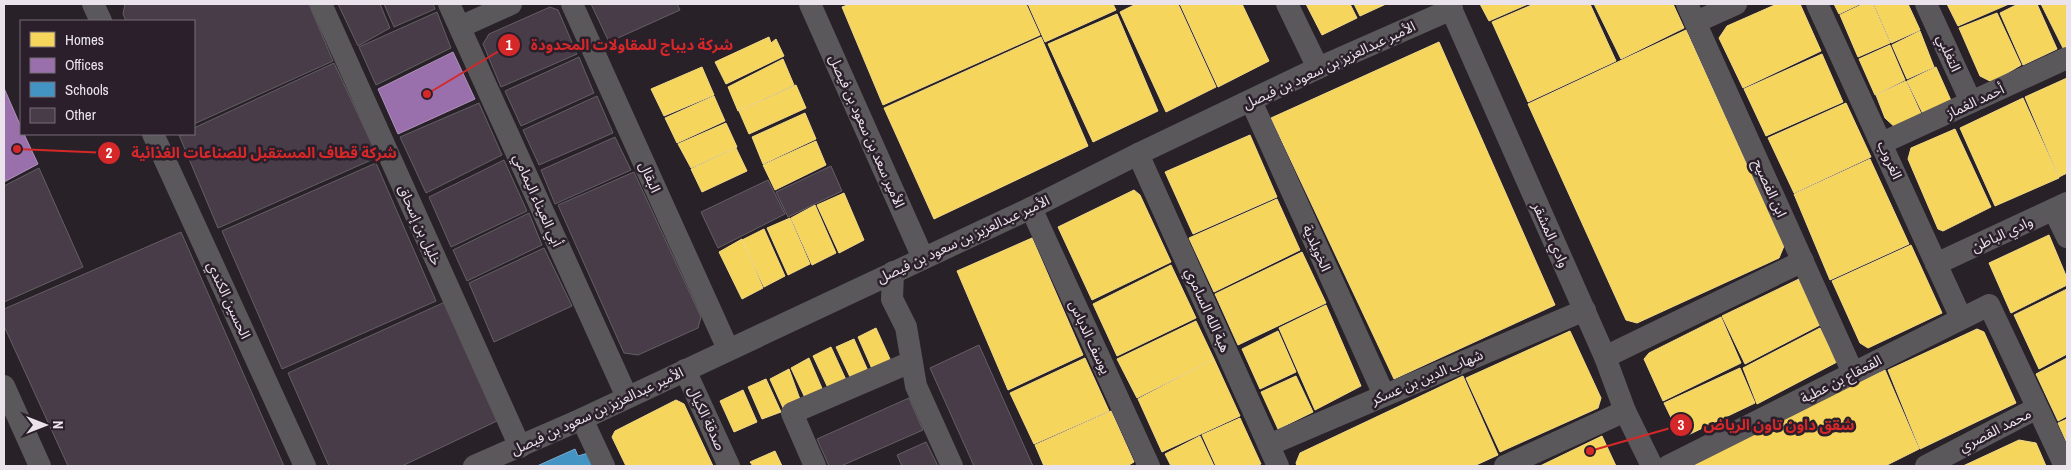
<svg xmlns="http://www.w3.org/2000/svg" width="2071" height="470" viewBox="0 0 2071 470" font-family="'Archivo Narrow','Noto Sans Arabic',sans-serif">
  <rect width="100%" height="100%" fill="#282228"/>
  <g fill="#f6d55c" stroke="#f2d987">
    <path d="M850,4H1026L1040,35L883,105L842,7Z"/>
    <path d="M1028,4H1113L1116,10L1045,42Z"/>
    <path d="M1136,4H1178L1216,87L1166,112L1120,12Z"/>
    <path d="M1180,4H1242L1269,61L1218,87Z"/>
    <path d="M1306,4H1350L1357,18L1322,35Z"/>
    <path d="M1354,4H1386L1360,16Z"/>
    <path d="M1480,4H1528L1489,21Z"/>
    <path d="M1534,4H1590L1616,61L1528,102L1492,22Z"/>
    <path d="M1594,4H1673L1684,28L1621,59Z"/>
    <path d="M1777,4H1800L1821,51L1743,88L1719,38L1727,26Z"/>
    <path d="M1834,4H1860L1839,14Z"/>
    <path d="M1863,4H1873L1890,43L1858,57L1840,15Z"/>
    <path d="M1874,4H1908L1920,30L1891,43Z"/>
    <path d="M1947,4H2009L1958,26Z"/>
    <path d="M2018,4H2037L2057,49L2023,65L2000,13Z"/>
    <path d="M2041,4H2067V48L2064,50Z"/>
    <path d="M1997,13L2021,65L1992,82L1980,76L1959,28Z"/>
    <path d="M1117,14L1158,111L1093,142L1048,44Z"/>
    <path d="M1686,30L1784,246L1779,258L1637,323L1626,320L1528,104Z"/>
    <path d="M1920,31L1934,67L1907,79L1892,45Z"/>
    <path d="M769,37L771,43L776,39L784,56L726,84L715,62Z"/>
    <path d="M1041,37L1088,146L934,219L884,108Z"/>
    <path d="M1439,42L1555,305L1394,379L1271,118Z"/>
    <path d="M1890,45L1905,80L1875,95L1859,59Z"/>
    <path d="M1822,54L1843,102L1766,136L1744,89Z"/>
    <path d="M783,59L794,85L738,111L728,87Z"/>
    <path d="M702,67L714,95L664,116L651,89Z"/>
    <path d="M1936,67L1953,105L1925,118L1907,81Z"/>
    <path d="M2067,78V173L2059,177L2025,97Z"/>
    <path d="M1906,81L1923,118L1898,130L1885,118L1876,95Z"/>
    <path d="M796,85L806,108L749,134L739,111Z"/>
    <path d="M714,96L725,121L677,143L665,118Z"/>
    <path d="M2023,98L2059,178L1995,206L1960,128Z"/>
    <path d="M1846,103L1871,157L1794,193L1768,138Z"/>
    <path d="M805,113L816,139L763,164L752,137Z"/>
    <path d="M726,123L737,147L691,168L678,144Z"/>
    <path d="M1955,129L1991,207L1943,231L1938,229L1908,159L1911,148Z"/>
    <path d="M1250,135L1277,197L1193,234L1165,172Z"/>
    <path d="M816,141L826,165L775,190L763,165Z"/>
    <path d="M736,148L747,171L702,192L691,169Z"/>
    <path d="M1870,159L1909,244L1830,280L1794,194Z"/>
    <path d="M1134,190L1140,195L1171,262L1092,300L1058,227Z"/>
    <path d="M844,193L864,240L839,253L817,205Z"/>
    <path d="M1277,199L1300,250L1214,292L1189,238Z"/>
    <path d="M815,205L836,253L812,265L791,218Z"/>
    <path d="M790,218L810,264L788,275L767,228Z"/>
    <path d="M764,229L785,276L764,287L742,240Z"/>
    <path d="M2049,235L2067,278V285L2011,313L1989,263Z"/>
    <path d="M1032,238L1083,355L1008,390L957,271Z"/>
    <path d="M742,239L763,288L742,299L719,252Z"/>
    <path d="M1911,245L1942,313L1868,348L1860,343L1832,281Z"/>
    <path d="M1302,252L1326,303L1238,345L1215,294Z"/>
    <path d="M1171,265L1196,318L1117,356L1093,304Z"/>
    <path d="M1799,279L1820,325L1745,364L1722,316Z"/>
    <path d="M2067,289V354L2039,369L2014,315Z"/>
    <path d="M1326,305L1361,386L1315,410L1279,328Z"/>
    <path d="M1721,317L1741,363L1663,401L1644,359L1649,353Z"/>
    <path d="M1196,321L1214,359L1137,398L1117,359Z"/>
    <path d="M876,328L890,359L873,371L858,337Z"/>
    <path d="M1820,328L1837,362L1757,404L1743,368Z"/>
    <path d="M1977,329L1984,332L2016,403L1920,449L1888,370Z"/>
    <path d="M1278,331L1296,372L1260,389L1242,349Z"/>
    <path d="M1570,331L1601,398L1598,408L1500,452L1466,378Z"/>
    <path d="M854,339L868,371L851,379L836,347Z"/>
    <path d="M831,347L847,382L829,390L813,356Z"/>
    <path d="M809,358L824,393L806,400L791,368Z"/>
    <path d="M1085,358L1109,411L1034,444L1010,393Z"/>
    <path d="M2067,358V416L2058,421L2036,374Z"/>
    <path d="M1214,359L1240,416L1162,452L1138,399Z"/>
    <path d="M1740,368L1755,403L1688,435L1679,434L1664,403Z"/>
    <path d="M789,369L801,402L784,410L770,379Z"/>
    <path d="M1885,370L1919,449L1885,466H1695L1697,458Z"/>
    <path d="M1296,376L1313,412L1278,429L1261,392Z"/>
    <path d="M1463,376L1498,455L1474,466H1297L1296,463L1300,453Z"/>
    <path d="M766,379L781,412L762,419L748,387Z"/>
    <path d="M743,390L757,422L734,432L720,401Z"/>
    <path d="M676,400L684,404L713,466H626L612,437L615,431Z"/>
    <path d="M1111,411L1134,462L1127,466H1044L1035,445Z"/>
    <path d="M1240,418L1261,464L1257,466H1216L1202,435Z"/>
    <path d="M2067,419V443L2058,423Z"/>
    <path d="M1200,436L1214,466H1171L1165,454Z"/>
    <path d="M1602,436L1616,466H1540Z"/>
    <path d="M2019,440L2036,443L2046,466H1963Z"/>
    <path d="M775,451L782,466H753L750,462Z"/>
  </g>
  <g fill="#9970ab" stroke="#b192be">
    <path d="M453,52L475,99L398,134L378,89Z"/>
    <path d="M4,88L21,127V134H24L38,164L4,182Z"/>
  </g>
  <path fill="#4393c3" stroke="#75abcf" d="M575,449L578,456L588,453L593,466H537Z"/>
  <g fill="#483c49" stroke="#645f64">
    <path d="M125,4H309L333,61L194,124V21H126L123,14Z"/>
    <path d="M338,4H380L390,28L358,46Z"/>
    <path d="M384,4H433L435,9L394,27Z"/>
    <path d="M591,4H677L680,10L609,42Z"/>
    <path d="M550,7L558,10L577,54L501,87L483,44L489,34Z"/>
    <path d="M437,12L451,48L376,85L359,47Z"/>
    <path d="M579,57L594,93L521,126L505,91Z"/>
    <path d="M334,63L378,157L218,228L179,135L194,134V128Z"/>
    <path d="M597,96L613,133L539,165L523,130Z"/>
    <path d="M479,103L502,155L426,193L400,137Z"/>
    <path d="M615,137L631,170L555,204L541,170Z"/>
    <path d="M504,160L527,211L451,247L429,197Z"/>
    <path d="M376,163L436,301L282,369L222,231Z"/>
    <path d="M831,166L842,191L788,217L776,192Z"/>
    <path d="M39,168L83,267L4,302V186Z"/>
    <path d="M634,172L701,317L698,328L638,355L624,353L558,205Z"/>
    <path d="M768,180L785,214L718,248L701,212Z"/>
    <path d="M529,213L542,245L467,281L453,250Z"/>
    <path d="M181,232L284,466H68L4,326V309Z"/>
    <path d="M544,248L572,306L494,342L469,283Z"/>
    <path d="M445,302L499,420L402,466H329L288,373Z"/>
    <path d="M979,345L1033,466H974L930,368Z"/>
    <path d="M909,398L923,430L841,466H829L817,439Z"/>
    <path d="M926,442L938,466H902L897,455Z"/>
  </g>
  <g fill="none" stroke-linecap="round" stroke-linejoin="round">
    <g stroke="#5b585b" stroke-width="22">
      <path d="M93,4L101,21"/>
      <path d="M321,4L520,447"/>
      <path d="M449,4L627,397"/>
      <path d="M572,4L728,349"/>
      <path d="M810,4L923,258"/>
      <path d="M1287,4L1318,68"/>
      <path d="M1449,4L1605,357L1625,411L1652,466"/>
      <path d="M1687,4L1853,373"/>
      <path d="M1817,4L1961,318"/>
      <path d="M1926,4L1971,102"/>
      <path d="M1696,22L1736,4"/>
      <path d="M460,27L511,4"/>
      <path d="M1251,101L1384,395"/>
      <path d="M153,134L305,466"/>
      <path d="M1882,143L2067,58"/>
      <path d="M1138,154L1278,466"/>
      <path d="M1031,208L1149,466"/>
      <path d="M2054,210L2067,237"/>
      <path d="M1936,264L2067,203"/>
      <path d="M893,272L892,299L906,327L916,386L952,466"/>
      <path d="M1605,357L1803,261"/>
      <path d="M685,370L729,466"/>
      <path d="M4,386L40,466"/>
      <path d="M582,419L604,466"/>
      <path d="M1269,445L1585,310"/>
      <path d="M474,466L582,419L1031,208L1138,154L1318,68L1452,9"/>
      <path d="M815,466L792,413L911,362"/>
      <path d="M1505,466L1625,411"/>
      <path d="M1668,466L1989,305L2065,466"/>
      <path d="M1926,466L2037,408"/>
    </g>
  </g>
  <g text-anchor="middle" stroke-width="5" stroke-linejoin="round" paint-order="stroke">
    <g font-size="14" fill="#eae3eb" stroke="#2a1f2b">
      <text transform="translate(1949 53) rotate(66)" y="5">التغلبي</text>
      <text transform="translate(1329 65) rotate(-25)" y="5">الأمير عبدالعزيز بن سعود بن فيصل</text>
      <text transform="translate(1975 101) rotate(-25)" y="5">أحمد الغماز</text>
      <text transform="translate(867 131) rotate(66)" y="5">الأمير سعد بن سعود بن فيصل</text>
      <text transform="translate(1890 160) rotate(66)" y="5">الغروب</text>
      <text transform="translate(650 177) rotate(66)" y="5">البقال</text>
      <text transform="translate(1770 188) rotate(66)" y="5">ابن الفصيح</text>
      <text transform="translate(538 200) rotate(66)" y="5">أبي العيناء اليمامي</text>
      <text transform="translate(420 225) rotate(66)" y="5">خليل بن إسحاق</text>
      <text transform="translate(2002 234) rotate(-25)" y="5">وادي الباطن</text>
      <text transform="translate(1551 235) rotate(66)" y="5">وادي المشقر</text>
      <text transform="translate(963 239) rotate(-25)" y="5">الأمير عبدالعزيز بن سعود بن فيصل</text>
      <text transform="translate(1317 248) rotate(66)" y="5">الخويلدية</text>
      <text transform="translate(229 300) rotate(65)" y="5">الحسين الكندي</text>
      <text transform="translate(1208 310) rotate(66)" y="5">هبة الله السامري</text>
      <text transform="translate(1090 337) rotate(65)" y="5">يوسف الدباس</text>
      <text transform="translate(1427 377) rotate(-23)" y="5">شهاب الدين بن عسكر</text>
      <text transform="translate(1841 379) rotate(-27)" y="5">القعقاع بن عطية</text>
      <text transform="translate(597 411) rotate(-25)" y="5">الأمير عبدالعزيز بن سعود بن فيصل</text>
      <text transform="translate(707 418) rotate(65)" y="5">صدقة الكيال</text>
      <text transform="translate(1995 430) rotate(-27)" y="5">محمد القصري</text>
    </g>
  </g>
  <path fill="none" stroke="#d62828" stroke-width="2" d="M427 94L509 45M17 149L109 153M1590 451L1681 425"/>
  <g fill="#d62828" stroke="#2a1f2b" stroke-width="2">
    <circle cx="427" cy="94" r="5"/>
    <circle cx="17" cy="149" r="5"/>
    <circle cx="1590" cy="451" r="5"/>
    <circle cx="509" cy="45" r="12"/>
    <circle cx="109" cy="153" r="12"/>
    <circle cx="1681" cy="425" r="12"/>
  </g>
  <g font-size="15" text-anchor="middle" font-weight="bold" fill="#fff">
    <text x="509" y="50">1</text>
    <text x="109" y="158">2</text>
    <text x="1681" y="430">3</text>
  </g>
  <g font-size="15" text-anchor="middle" font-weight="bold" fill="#d62828" stroke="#2a1f2b" stroke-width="5" stroke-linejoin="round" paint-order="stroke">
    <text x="632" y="50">شركة ديباج للمقاولات المحدودة</text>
    <text x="264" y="158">شركة قطاف المستقبل للصناعات الغذائية</text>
    <text x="1779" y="430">شقق داون تاون الرياض</text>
  </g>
  <rect width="2071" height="470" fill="none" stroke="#eae3eb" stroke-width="10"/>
  <rect x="20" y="20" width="175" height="115" fill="#2a1f2b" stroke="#776d78"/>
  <rect x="30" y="32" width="25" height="15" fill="#f6d55c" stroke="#776d78"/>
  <text x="65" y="45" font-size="15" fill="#eae3eb">Homes</text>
  <rect x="30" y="58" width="25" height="15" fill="#9970ab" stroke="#776d78"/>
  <text x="65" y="70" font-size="15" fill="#eae3eb">Offices</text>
  <rect x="30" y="82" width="25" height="15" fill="#4393c3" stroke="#776d78"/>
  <text x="65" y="95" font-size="15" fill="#eae3eb">Schools</text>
  <rect x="30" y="108" width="25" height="15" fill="#483c49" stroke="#776d78"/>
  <text x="65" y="120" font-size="15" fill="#eae3eb">Other</text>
  <g transform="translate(45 425) rotate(90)" stroke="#2a1f2b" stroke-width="4" paint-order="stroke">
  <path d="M0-4L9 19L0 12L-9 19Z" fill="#eae3eb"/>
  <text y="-8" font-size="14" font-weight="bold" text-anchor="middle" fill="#eae3eb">N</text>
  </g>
</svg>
